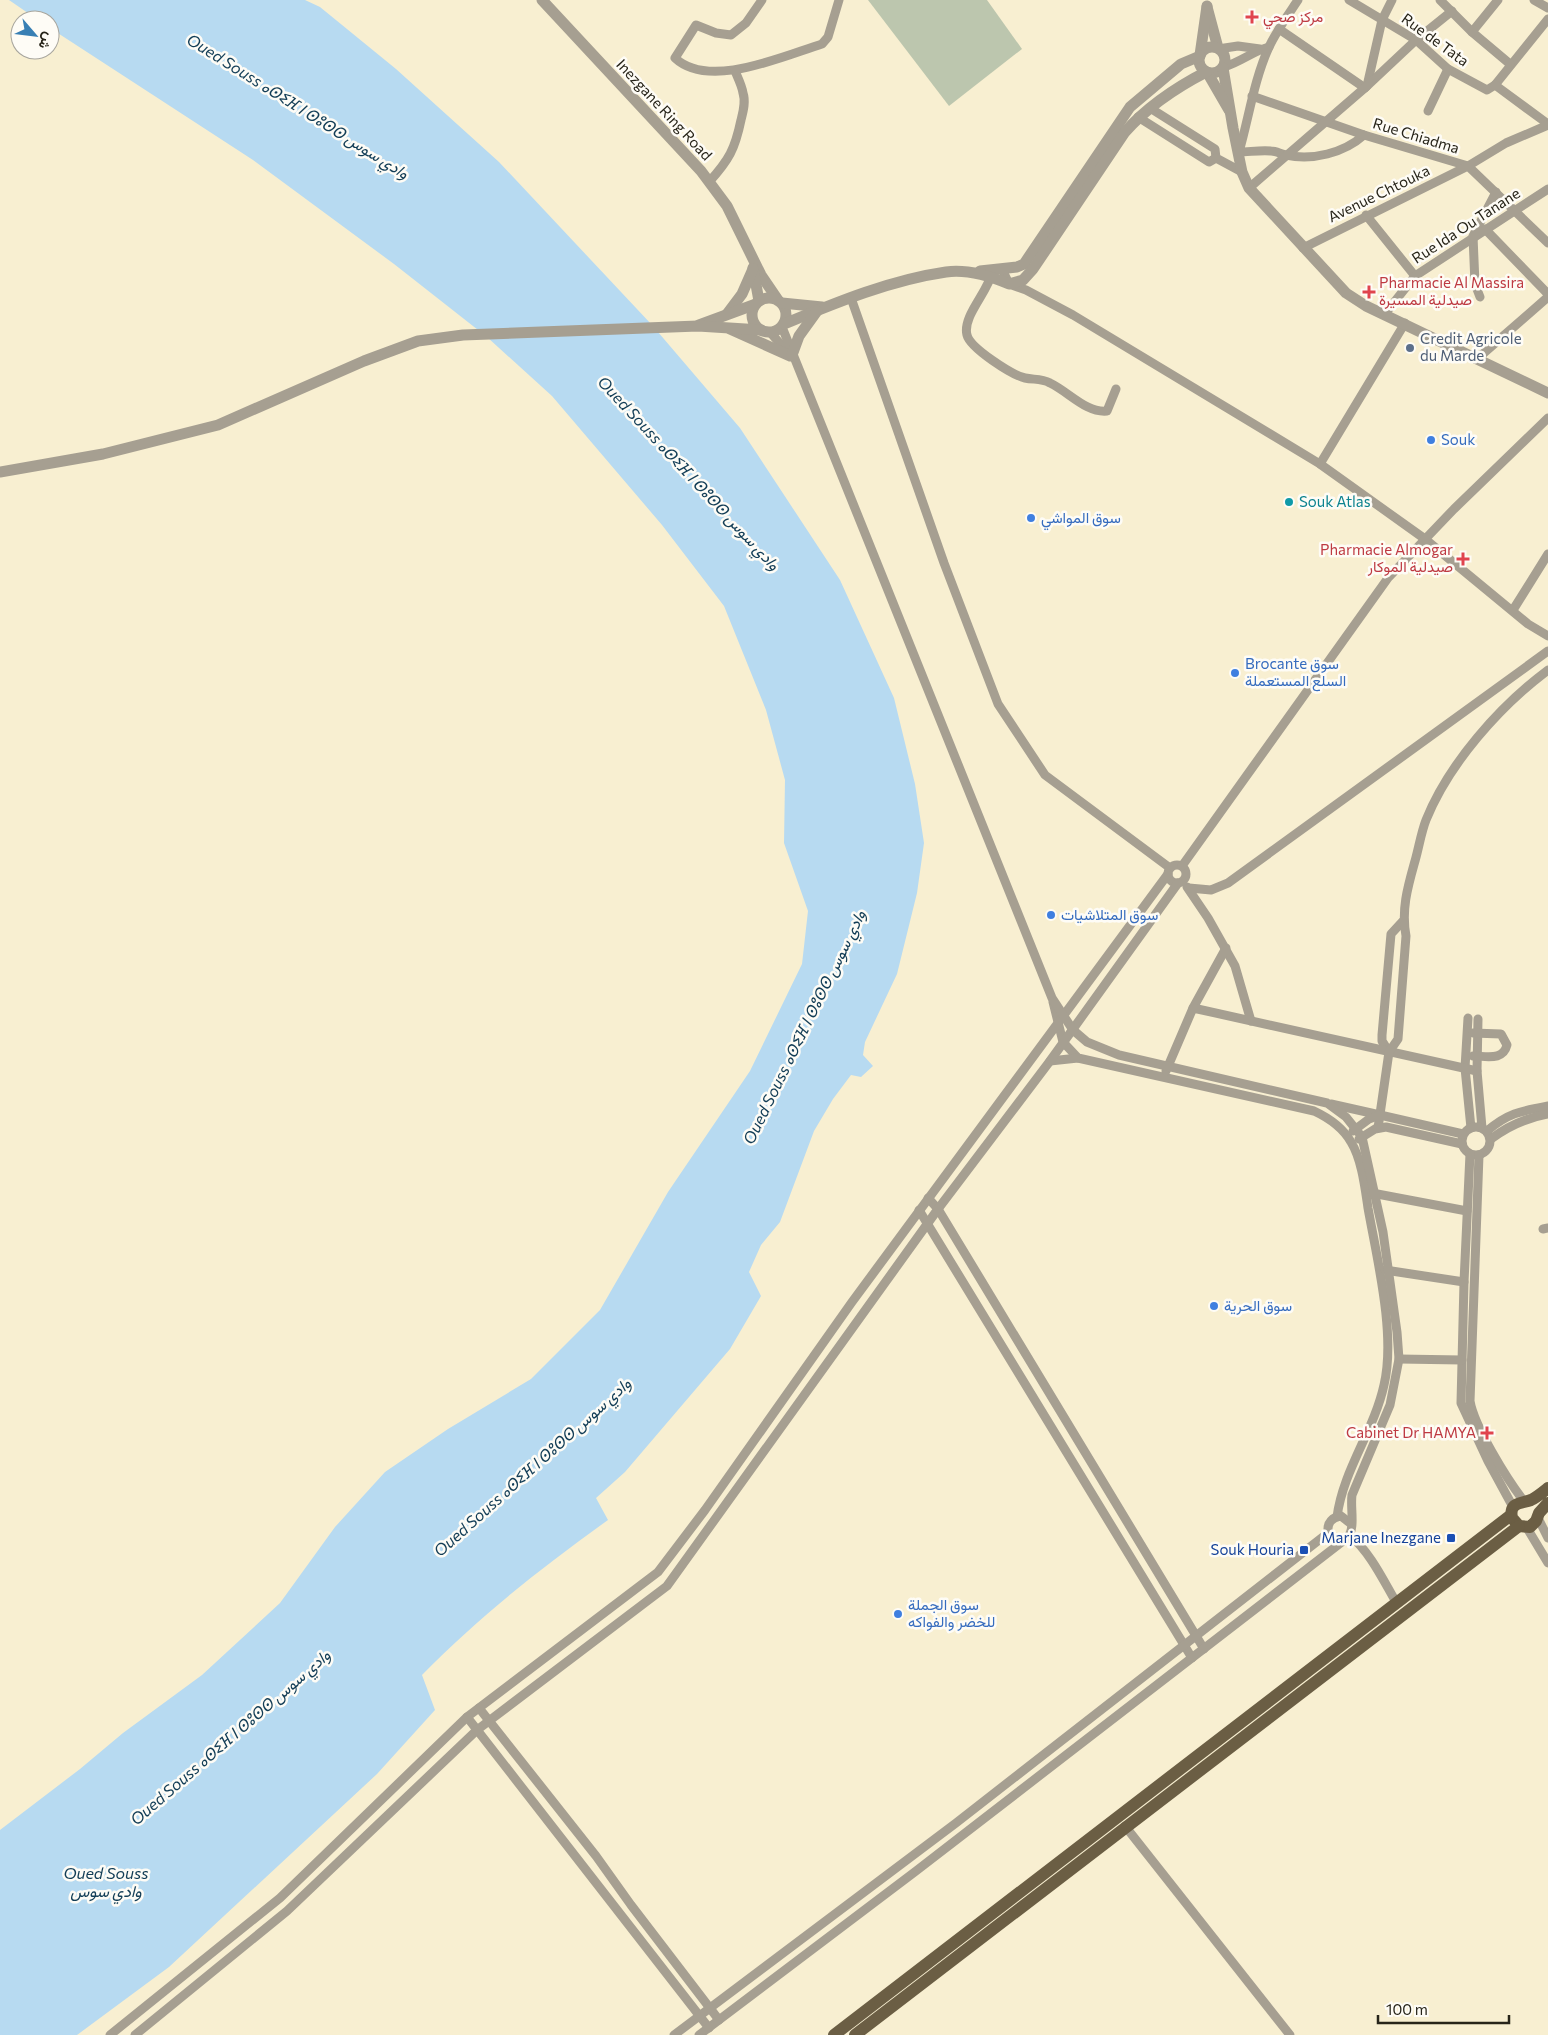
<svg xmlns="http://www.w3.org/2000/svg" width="1548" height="2035" viewBox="0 0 1548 2035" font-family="Commissioner,Vazirmatn,'Noto Sans Tifinagh',sans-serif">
  <rect width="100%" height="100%" fill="#f8efd1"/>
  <path fill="#bcc6ae" d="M868,0H987L1022,49L949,106Z"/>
  <path fill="#b7daf1" d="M9,0H305L320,7L396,69L499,162L652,325L740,428L840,580L894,698L915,784L924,843L917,893L897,974L865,1042L863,1055L873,1066L861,1077L851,1075L833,1099L814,1131L780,1222L761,1245L749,1272L761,1296L730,1349L625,1472L596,1498L608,1520C541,1568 480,1616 422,1675L435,1710L377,1774L169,1967L77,2035H0V1830L80,1769L123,1733L202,1675L280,1603L335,1527L385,1472L448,1429L531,1379L600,1310L668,1192L750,1071L802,964L808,911L784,843L785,780L766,710L724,606L662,525L552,396L487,337L394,264L253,160L50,28V20H38Z"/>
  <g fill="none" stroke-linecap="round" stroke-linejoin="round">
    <g stroke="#a69f91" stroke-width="9">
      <path d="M762,0L746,23L731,35L716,33L696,25L675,58C709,90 783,56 822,44L828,37L839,0"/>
      <path d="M1298,0C1288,15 1277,30 1269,47C1254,80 1249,117 1239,152C1249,152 1260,150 1271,151C1276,151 1281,154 1286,155C1312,161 1344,153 1364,135"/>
      <path d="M1349,0L1416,40L1448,69L1487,90L1495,85L1548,19"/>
      <path d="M1440,0L1472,32L1510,64"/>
      <path d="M1534,0L1548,8"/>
      <path d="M1279,29L1365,88"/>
      <path d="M1472,32L1498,0"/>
      <path d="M1218,49L1238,46L1260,49"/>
      <path d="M1224,67C1241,62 1253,51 1269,47"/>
      <path d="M1495,85L1548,124"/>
      <path d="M1367,86L1382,20L1392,0"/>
      <path d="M1252,96L1364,135L1468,166L1548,243"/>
      <path d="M1150,108L1215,149L1216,158L1242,172"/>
      <path d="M1428,111L1448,69"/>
      <path d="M1138,117L1209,162L1216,158"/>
      <path d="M709,182C729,160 735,149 741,120C743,112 746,102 743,93C742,86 738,78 735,71"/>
      <path d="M1249,188L1367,86L1416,40L1452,11"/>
      <path d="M1366,215L1415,276"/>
      <path d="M1485,229L1548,294"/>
      <path d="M1303,248L1468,166L1506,143L1548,125"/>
      <path d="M1002,269L1009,284L1026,290L1073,315L1320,464L1425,539L1528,624L1548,636"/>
      <path d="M992,272C989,291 962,316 967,335C970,348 1012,375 1025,378C1034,380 1041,378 1050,383C1069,392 1086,413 1107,411L1116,389"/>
      <path d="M1480,297L1475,284L1473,236L1496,192"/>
      <path d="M851,298L944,563L998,704L1045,775L1170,868"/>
      <path d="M1384,315L1415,276L1548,189"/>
      <path d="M770,332L789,354"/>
      <path d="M1478,358L1548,297"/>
      <path d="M1320,464L1405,323"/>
      <path d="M1513,610L1548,554"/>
      <circle cx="1177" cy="874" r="9"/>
      <path d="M1182,866L1388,578L1454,509L1548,418"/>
      <path d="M1187,887L1208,918L1235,966L1251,1021"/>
      <path d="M1189,888L1211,890L1228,883L1548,651"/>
      <path d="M1053,1002L1063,1042L1078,1058L1314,1111C1329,1118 1343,1128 1351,1142C1362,1160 1365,1188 1368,1208C1377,1259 1396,1335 1384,1385C1374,1431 1343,1470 1337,1517"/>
      <path d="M1193,1008L1226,948"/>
      <path d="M1468,1018L1465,1068L1471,1128"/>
      <path d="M1478,1019L1477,1071L1482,1128"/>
      <path d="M1473,1033L1501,1034L1507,1045C1503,1061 1487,1056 1473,1056"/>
      <path d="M1389,1052L1382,1041V1035L1391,934L1403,921"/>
      <path d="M1050,1061L1078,1058"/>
      <path d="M1166,1071L1193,1008L1477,1071"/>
      <path d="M1331,1104L1380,1115"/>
      <circle cx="1476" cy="1141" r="14"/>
      <path d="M1378,1128L1389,1052L1398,1039L1406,936C1401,909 1408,886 1415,861C1419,847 1421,833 1426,820C1449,763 1500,706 1548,670"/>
      <path d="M1353,1131L1369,1119L1380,1115L1463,1134"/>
      <path d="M1487,1131C1508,1113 1521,1111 1548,1106"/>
      <path d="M1359,1139L1375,1129L1386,1127L1462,1144"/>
      <path d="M1491,1139C1509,1125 1526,1118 1548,1114"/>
      <path d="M1470,1154L1464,1282L1461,1403L1488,1461L1513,1507"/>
      <path d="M1479,1155L1470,1401C1474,1426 1507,1479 1523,1500"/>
      <path d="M1372,1193L1467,1211"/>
      <path d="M928,1198L938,1209L1204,1649"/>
      <path d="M919,1210L1192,1658"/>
      <path d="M1543,1229L1548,1228"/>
      <path d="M1385,1270L1464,1282"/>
      <path d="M1399,1359L1462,1360"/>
      <path d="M1538,1518L1548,1538"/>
      <path d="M1527,1528L1548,1563"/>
      <path d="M1350,1535C1371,1554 1382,1578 1396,1602"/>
      <path d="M1342,1540C1324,1541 1323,1518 1341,1516L1350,1523"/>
      <path d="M479,1708L596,1856L631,1905L719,2020"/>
      <path d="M467,1717L709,2028"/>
      <path d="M1125,1826L1290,2035"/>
      <path d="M110,2035L280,1898L467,1717L658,1572L705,1510L852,1302L1168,874"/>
      <path d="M135,2035L287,1911L477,1730L667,1586L938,1209L1050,1061L1178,883"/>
      <path d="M674,2035L956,1823L1328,1533"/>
      <path d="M699,2035L916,1871L1347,1538C1356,1529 1350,1508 1352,1495L1390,1405L1399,1359L1397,1332L1383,1232L1362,1137L1346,1117L1327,1103L1119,1055L1087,1042L1073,1030L1052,998L782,327"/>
    </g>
    <g stroke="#a69f91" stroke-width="11">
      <path d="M542,0L701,171L727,206L761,275L778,300"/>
      <path d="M1207,7L1218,48"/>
      <circle cx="1212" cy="60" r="13"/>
      <path d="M1200,55L1207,6"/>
      <path d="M1223,68L1233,128L1242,172L1249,188L1346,293L1366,306L1548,393"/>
      <path d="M1207,72L1229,110"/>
      <path d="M753,268L759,301"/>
      <path d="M980,271L1017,267L1024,264L1130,107L1181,64L1200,56"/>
      <circle cx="769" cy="315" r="17"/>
      <path d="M782,303L822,307"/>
      <path d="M727,314L742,294L753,269"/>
      <path d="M784,324C835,303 890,280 946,272C967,269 990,276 1009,284L1023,280L1033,269L1125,132C1148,106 1175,88 1206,72"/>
      <path d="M699,325L756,304"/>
      <path d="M730,329L790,356"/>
      <path d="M792,355L799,336L817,311"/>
      <path d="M0,472L103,454L218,425L364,361L418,341L463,335L698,326L761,330"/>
    </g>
    <g stroke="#6b5e44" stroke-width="12">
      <path d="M1548,1488C1543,1492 1537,1497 1531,1500C1520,1504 1509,1502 1512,1518L1519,1526L1530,1527L1536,1521L1539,1513L1548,1503"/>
      <path d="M834,2035L1511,1515"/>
      <path d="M855,2035L1519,1526"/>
    </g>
  </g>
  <g fill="#e0444e" stroke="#fefcf6" stroke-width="2">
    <path d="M1249.5 9.5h5v5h5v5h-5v5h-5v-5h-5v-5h5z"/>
    <path d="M1366.5 284.5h5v5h5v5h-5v5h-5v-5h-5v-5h5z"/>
    <path d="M1460.5 551.5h5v5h5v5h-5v5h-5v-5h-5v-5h5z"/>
    <path d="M1484.5 1425.5h5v5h5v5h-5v5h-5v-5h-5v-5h5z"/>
  </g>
  <circle fill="#5c6f8a" stroke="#fefcf6" stroke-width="2" cx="1410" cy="348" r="5"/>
  <g fill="#3f7fe0" stroke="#fefcf6" stroke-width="2">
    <circle cx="1431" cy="440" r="5"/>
    <circle cx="1031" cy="518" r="5"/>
    <circle cx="1235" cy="673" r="5"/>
    <circle cx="1051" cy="915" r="5"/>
    <circle cx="1214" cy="1306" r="5"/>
    <circle cx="898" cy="1614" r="5"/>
  </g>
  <circle fill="#0f9aa8" stroke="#fefcf6" stroke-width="2" cx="1289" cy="502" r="5"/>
  <g fill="#1a4fb4" stroke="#fefcf6" stroke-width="2">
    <rect x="1446" y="1533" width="10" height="10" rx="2.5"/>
    <rect x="1299" y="1545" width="10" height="10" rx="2.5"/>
  </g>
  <g text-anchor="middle" stroke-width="5" stroke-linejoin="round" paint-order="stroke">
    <g font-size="15" fill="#be3a42" stroke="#fefcf6" text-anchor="start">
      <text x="1263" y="22">مركز صحي</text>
      <text x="1379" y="288">Pharmacie Al Massira<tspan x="1379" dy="17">صيدلية المسيرة</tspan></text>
      <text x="1453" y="555" text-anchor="end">Pharmacie Almogar<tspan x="1453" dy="17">صيدلية الموكار</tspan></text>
      <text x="1476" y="1438" text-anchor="end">Cabinet Dr HAMYA</text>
    </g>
    <g font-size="15" fill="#272419" stroke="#fefcf6">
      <text transform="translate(1435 40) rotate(36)" y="5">Rue de Tata</text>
      <text transform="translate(664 110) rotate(47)" y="5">Inezgane Ring Road</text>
      <text transform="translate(1416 136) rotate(17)" y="5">Rue Chiadma</text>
      <text transform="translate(1379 194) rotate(-26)" y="5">Avenue Chtouka</text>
      <text transform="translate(1466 226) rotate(-33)" y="5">Rue Ida Ou Tanane</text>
    </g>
    <g font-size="15" fill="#4e5e75" stroke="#fefcf6" text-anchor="start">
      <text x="1420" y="344">Credit Agricole<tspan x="1420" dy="17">du Marde</tspan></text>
    </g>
    <g font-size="15" fill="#366cbe" stroke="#fefcf6" text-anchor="start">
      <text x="1441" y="445">Souk</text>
      <text x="1041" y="523">سوق المواشي</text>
      <text x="1245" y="669">Brocante سوق<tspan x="1245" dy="17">السلع المستعملة</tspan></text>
      <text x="1061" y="920">سوق المتلاشيات</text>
      <text x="1224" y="1311">سوق الحرية</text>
      <text x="908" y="1610">سوق الجملة<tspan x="908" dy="17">للخضر والفواكه</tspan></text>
    </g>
    <g font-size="15" fill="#0d838f" stroke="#fefcf6" text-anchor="start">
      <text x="1299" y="507">Souk Atlas</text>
    </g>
    <g font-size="15" fill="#164399" stroke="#fefcf6" text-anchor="end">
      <text x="1441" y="1543">Marjane Inezgane</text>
      <text x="1294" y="1555">Souk Houria</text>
    </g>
    <g font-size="16" font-style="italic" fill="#123d56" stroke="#fefcf6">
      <text transform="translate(298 106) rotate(32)" y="6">Oued Souss ⴰⵙⵉⴼ ⵏ ⵙⵓⵙⵙ وادي سوس</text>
      <text transform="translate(689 473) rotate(47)" y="6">Oued Souss ⴰⵙⵉⴼ ⵏ ⵙⵓⵙⵙ وادي سوس</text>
      <text transform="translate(804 1027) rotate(-64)" y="6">Oued Souss ⴰⵙⵉⴼ ⵏ ⵙⵓⵙⵙ وادي سوس</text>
      <text transform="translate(532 1467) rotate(-42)" y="6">Oued Souss ⴰⵙⵉⴼ ⵏ ⵙⵓⵙⵙ وادي سوس</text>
      <text transform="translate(230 1737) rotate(-41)" y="6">Oued Souss ⴰⵙⵉⴼ ⵏ ⵙⵓⵙⵙ وادي سوس</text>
      <text x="106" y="1879">Oued Souss<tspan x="106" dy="18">وادي سوس</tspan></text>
    </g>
  </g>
  <g transform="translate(35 35) rotate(118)"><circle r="24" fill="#fefcf6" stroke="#a8a69e"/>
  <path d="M0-4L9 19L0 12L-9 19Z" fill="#387fb4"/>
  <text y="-8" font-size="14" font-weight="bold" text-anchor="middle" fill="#272419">ش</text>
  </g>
  <path d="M1378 2015v8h131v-8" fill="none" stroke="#272419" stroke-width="2.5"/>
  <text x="1386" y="2015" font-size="15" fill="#272419" stroke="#fefcf6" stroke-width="4" paint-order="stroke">100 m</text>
</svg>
